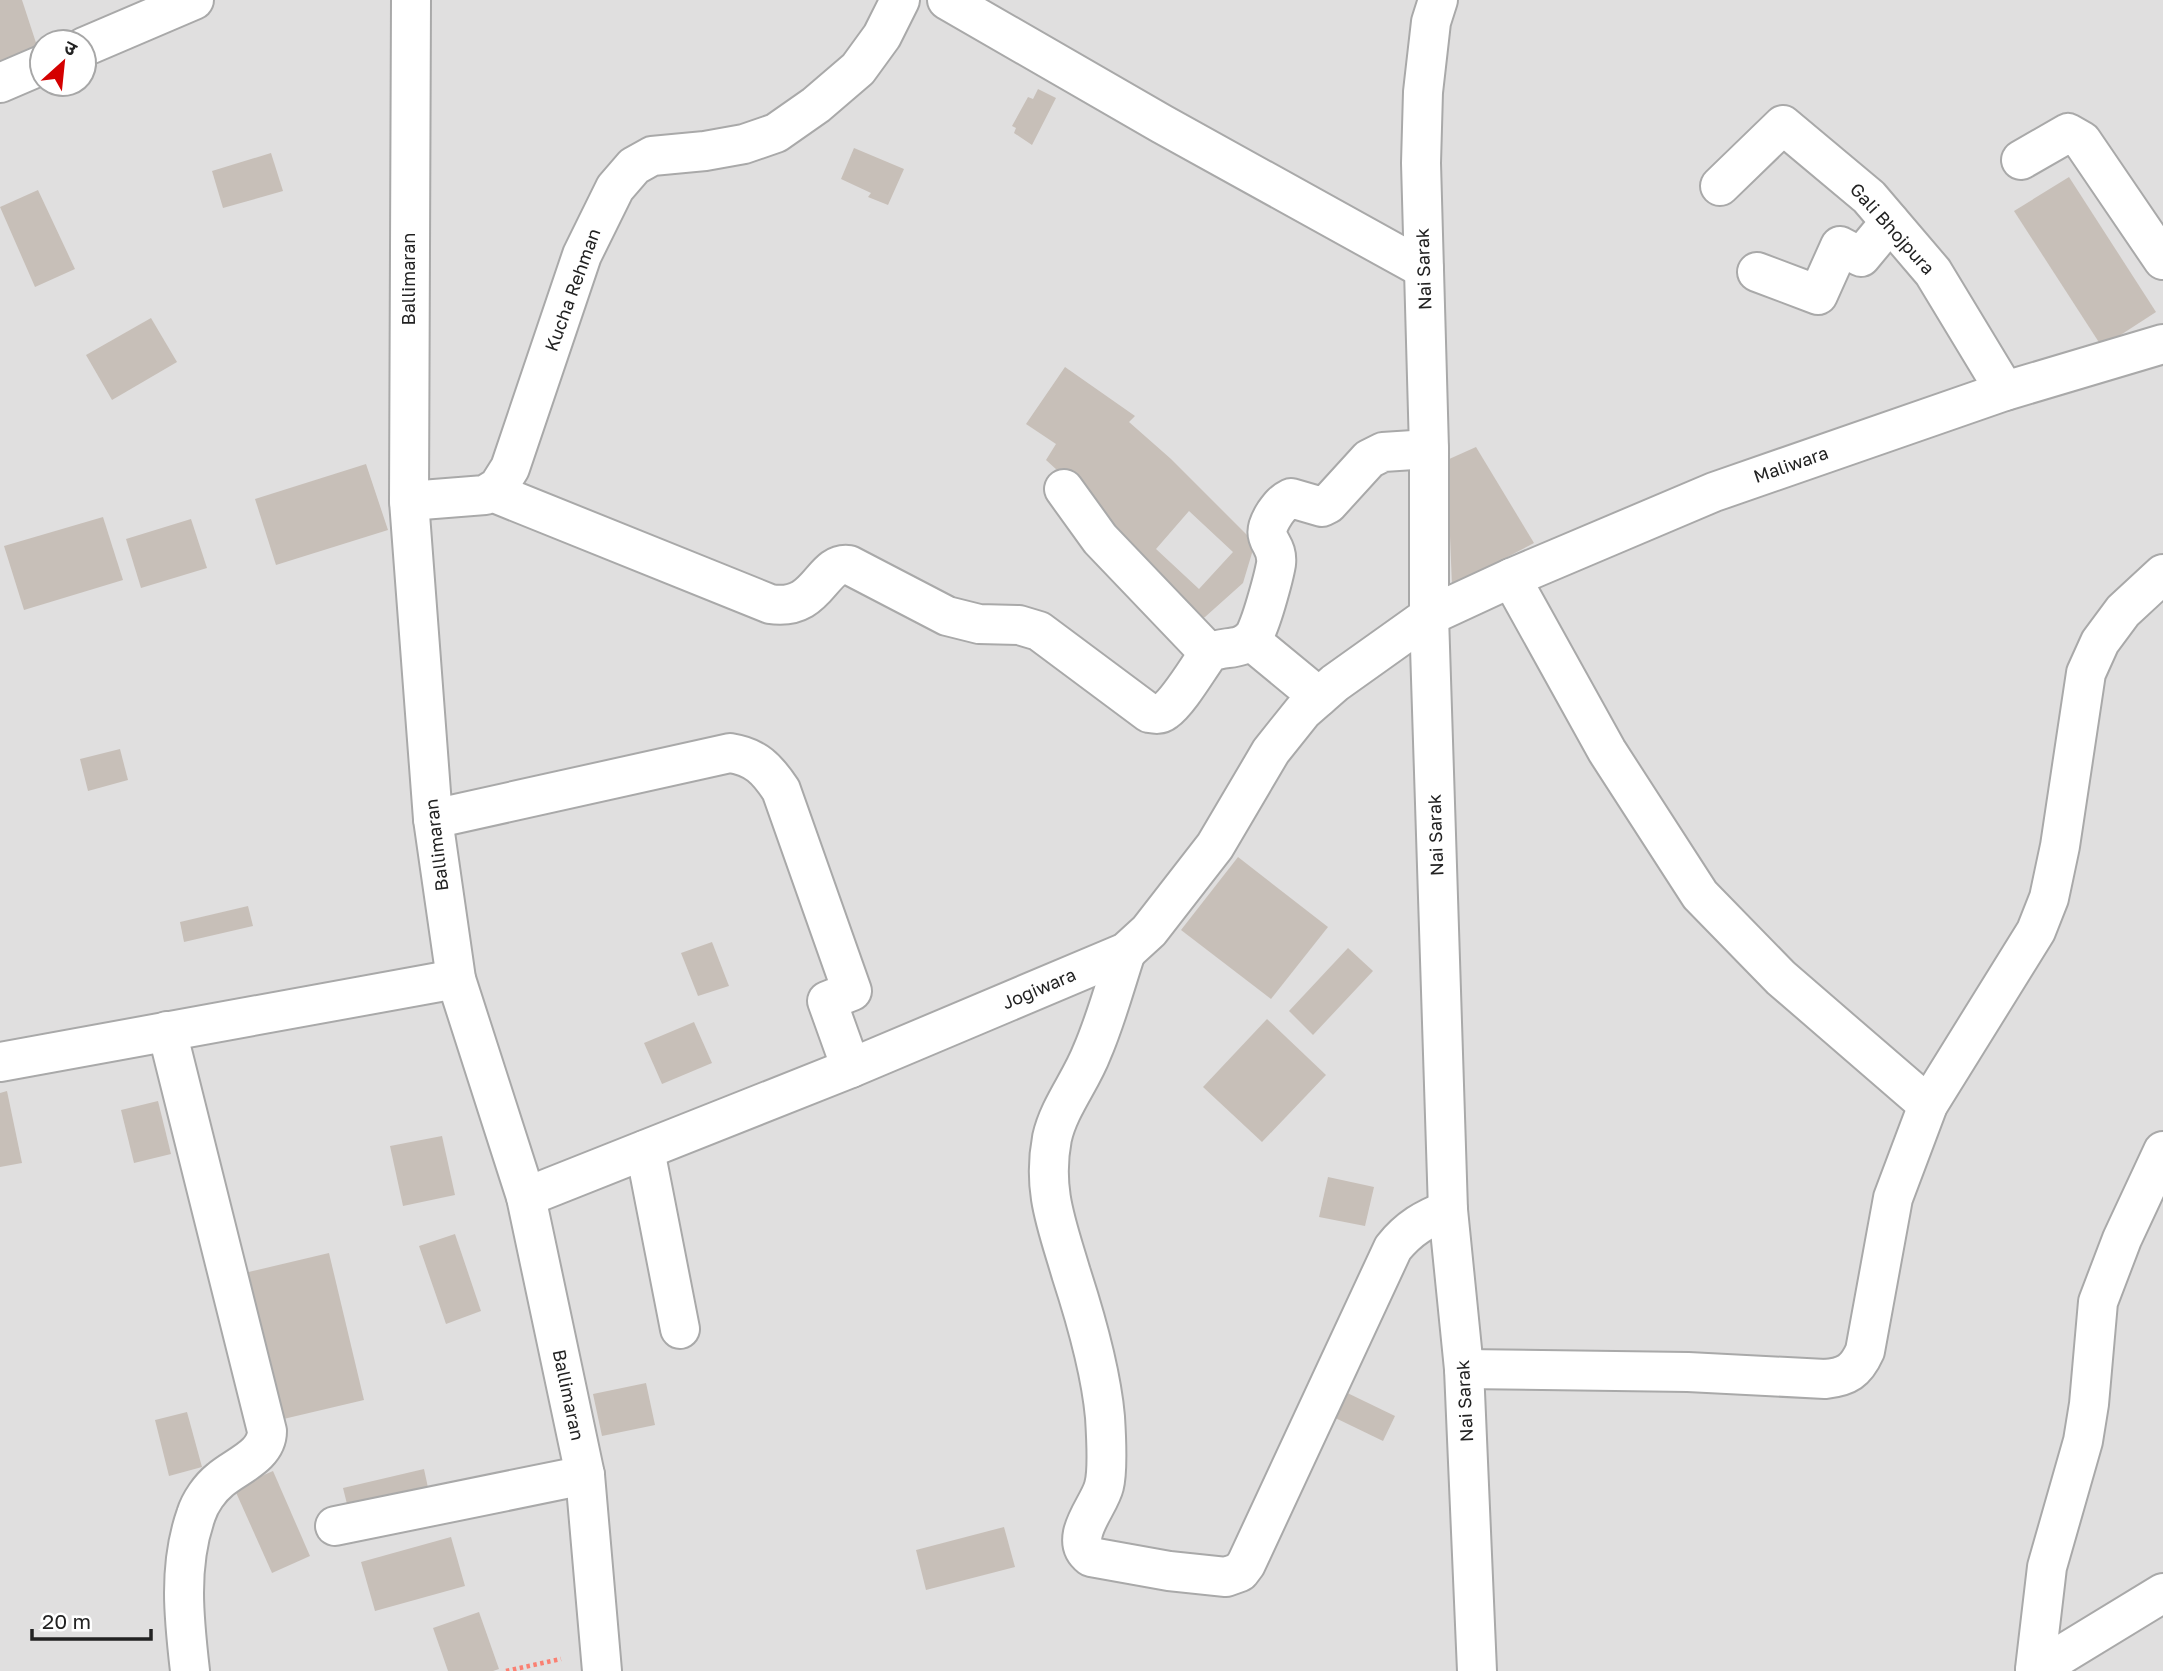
<svg xmlns="http://www.w3.org/2000/svg" width="2163" height="1671" viewBox="0 0 2163 1671" font-family="'Golos Text','Noto Sans Devanagari',sans-serif">
  <rect width="100%" height="100%" fill="#f2efe9"/>
  <path fill="#e0dfdf" fill-rule="evenodd" d="M0,0H2163V1671H0ZM42,42H84V84H42Z"/>
  <g fill="#c7bfb8" fill-rule="evenodd">
    <path d="M0,0H22L40,55L0,68Z"/>
    <path d="M1038,89L1056,98L1032,145L1014,133L1016,128L1012,126L1028,97L1033,99Z"/>
    <path d="M854,148L904,169L888,205L868,197L871,193L841,179Z"/>
    <path d="M271,153L283,191L223,208L212,171Z"/>
    <path d="M2069,177L2156,312L2102,347L2014,211Z"/>
    <path d="M38,190L75,269L35,287L0,207Z"/>
    <path d="M151,318L177,362L112,400L86,355Z"/>
    <path d="M1065,367L1135,416L1129,422L1171,459L1255,543L1243,583L1205,617L1198,620L1091,501L1046,460L1056,444L1026,424ZM1189,511L1233,552L1199,589L1156,549Z"/>
    <path d="M1476,447L1534,543L1452,586L1447,460Z"/>
    <path d="M366,464L388,530L276,565L255,499Z"/>
    <path d="M103,517L123,580L24,610L4,546Z"/>
    <path d="M191,519L207,568L141,588L126,539Z"/>
    <path d="M120,749L128,780L88,791L80,759Z"/>
    <path d="M1238,857L1328,927L1271,999L1181,930Z"/>
    <path d="M248,906L253,926L184,942L180,922Z"/>
    <path d="M712,942L729,986L698,996L681,953Z"/>
    <path d="M1348,948L1373,971L1313,1035L1289,1011Z"/>
    <path d="M1267,1019L1326,1075L1262,1142L1203,1087Z"/>
    <path d="M694,1022L712,1063L662,1084L644,1043Z"/>
    <path d="M7,1091L22,1163L0,1167V1093Z"/>
    <path d="M158,1101L171,1154L134,1163L121,1110Z"/>
    <path d="M442,1136L455,1195L403,1206L390,1146Z"/>
    <path d="M1328,1177L1374,1187L1365,1226L1319,1217Z"/>
    <path d="M455,1234L481,1311L446,1324L419,1246Z"/>
    <path d="M329,1253L364,1400L275,1421L240,1274Z"/>
    <path d="M646,1383L655,1425L602,1436L593,1394Z"/>
    <path d="M1335,1387L1395,1416L1383,1441L1323,1412Z"/>
    <path d="M187,1412L202,1467L169,1476L155,1420Z"/>
    <path d="M424,1469L430,1497L350,1516L343,1488Z"/>
    <path d="M273,1471L310,1556L272,1573L234,1488Z"/>
    <path d="M1004,1527L1015,1567L926,1590L916,1550Z"/>
    <path d="M451,1537L465,1586L375,1611L361,1562Z"/>
    <path d="M479,1612L499,1669L493,1671H448L433,1628Z"/>
  </g>
  <g fill="none" stroke-linecap="round" stroke-linejoin="round">
    <g stroke="#a9a9a9" stroke-width="42">
      <g id="minor">
        <path d="M411,0L409,501L433,819L456,979L526,1197L585,1475L602,1671"/>
        <path d="M947,0L1162,124L1424,269"/>
        <path d="M1438,0L1431,22L1423,92L1421,163L1429,449V616L1448,1210L1464,1369L1477,1671"/>
        <path d="M84,47L194,0"/>
        <path d="M0,83L42,65"/>
        <path d="M2021,160L2068,133L2082,141L2163,260"/>
        <path d="M1720,186L1783,125L1869,197L1933,272L2005,391"/>
        <path d="M1757,272L1818,295L1840,246L1861,257L1890,222"/>
        <path d="M1064,489L1100,539L1209,653"/>
        <path d="M492,492L770,604C820,612 820,561 849,565L947,616L979,624L1019,625L1039,631L1149,713C1155,714 1160,715 1165,711C1179,701 1198,668 1209,653C1224,645 1240,652 1253,637C1260,629 1274,576 1276,564C1279,540 1256,542 1275,513C1280,506 1283,502 1291,498L1322,507L1328,504L1369,459L1383,452L1429,449"/>
        <path d="M409,501L485,495L498,487L510,468L582,255L615,188L634,166L652,156L705,151L744,144L776,133L816,105L858,69L882,36L900,0"/>
        <path d="M1511,578L1607,751L1700,895L1781,978L1928,1105"/>
        <path d="M1250,640L1319,697"/>
        <path d="M433,819L730,753C756,757 767,769 781,790L852,991L827,1001L851,1068"/>
        <path d="M1126,952C1115,985 1106,1020 1092,1052C1081,1081 1059,1107 1052,1138C1042,1190 1057,1225 1071,1273C1085,1316 1101,1372 1105,1417C1106,1433 1108,1471 1104,1486C1099,1507 1067,1538 1091,1557L1169,1571L1226,1577L1240,1572L1246,1564L1393,1248C1409,1228 1425,1219 1448,1210"/>
        <path d="M167,1031L267,1431C267,1456 236,1466 220,1480C210,1488 200,1502 196,1515C178,1566 184,1619 190,1671"/>
        <path d="M0,1062L456,979"/>
        <path d="M645,1150L680,1329"/>
        <path d="M526,1197L851,1068L1126,952L1149,931L1215,846L1271,751L1303,711L1335,683L1429,616L1511,578L1714,492L2005,391L2163,344"/>
        <path d="M1464,1369L1688,1372L1825,1379C1847,1377 1856,1371 1865,1351L1893,1198L1928,1105L2036,931L2049,898L2060,846L2086,673L2100,642L2123,611L2163,574"/>
        <path d="M335,1526L585,1475"/>
        <path d="M2035,1669L2047,1567L2083,1441L2089,1404L2098,1302L2122,1239L2163,1151"/>
        <path d="M2035,1671L2163,1593"/>
      </g>
    </g>
    <path stroke="#fa8072" stroke-width="4.5" stroke-dasharray="3.5 3.5" stroke-linecap="butt" d="M506,1671L561,1659"/>
    <use href="#minor" stroke="#fff" stroke-width="38"/>
  </g>
  <g text-anchor="middle" stroke-width="6" stroke-linejoin="round" paint-order="stroke">
    <g font-size="18" fill="#222" stroke="#fff">
      <text transform="translate(1892 229) rotate(48)" y="6">Gali Bhojpura</text>
      <text transform="translate(1424 269) rotate(-92)" y="6">Nai Sarak</text>
      <text transform="translate(409 279) rotate(-90)" y="6">Ballimaran</text>
      <text transform="translate(573 290) rotate(-70)" y="6">Kucha Rehman</text>
      <text transform="translate(1791 465) rotate(-19)" y="6">Maliwara</text>
      <text transform="translate(1436 835) rotate(-92)" y="6">Nai Sarak</text>
      <text transform="translate(437 845) rotate(-97)" y="6">Ballimaran</text>
      <text transform="translate(1039 989) rotate(-23)" y="6">Jogiwara</text>
      <text transform="translate(568 1395) rotate(78)" y="6">Ballimaran</text>
      <text transform="translate(1465 1401) rotate(-93)" y="6">Nai Sarak</text>
    </g>
  </g>
  <g transform="translate(63 63) rotate(27)"><circle r="33" fill="#ffffff" stroke="#a7a7a7" stroke-width="2"/>
  <path d="M0-5L12 26L0 18L-12 26Z" fill="#d40000"/>
  <text y="-10" font-size="19" font-weight="bold" text-anchor="middle" fill="#222222">उ</text>
  </g>
  <path d="M32 1629v10h119v-10" fill="none" stroke="#222222" stroke-width="3.5"/>
  <text x="42" y="1629" font-size="21" fill="#222222" stroke="#ffffff" stroke-width="5" paint-order="stroke">20 m</text>
</svg>
